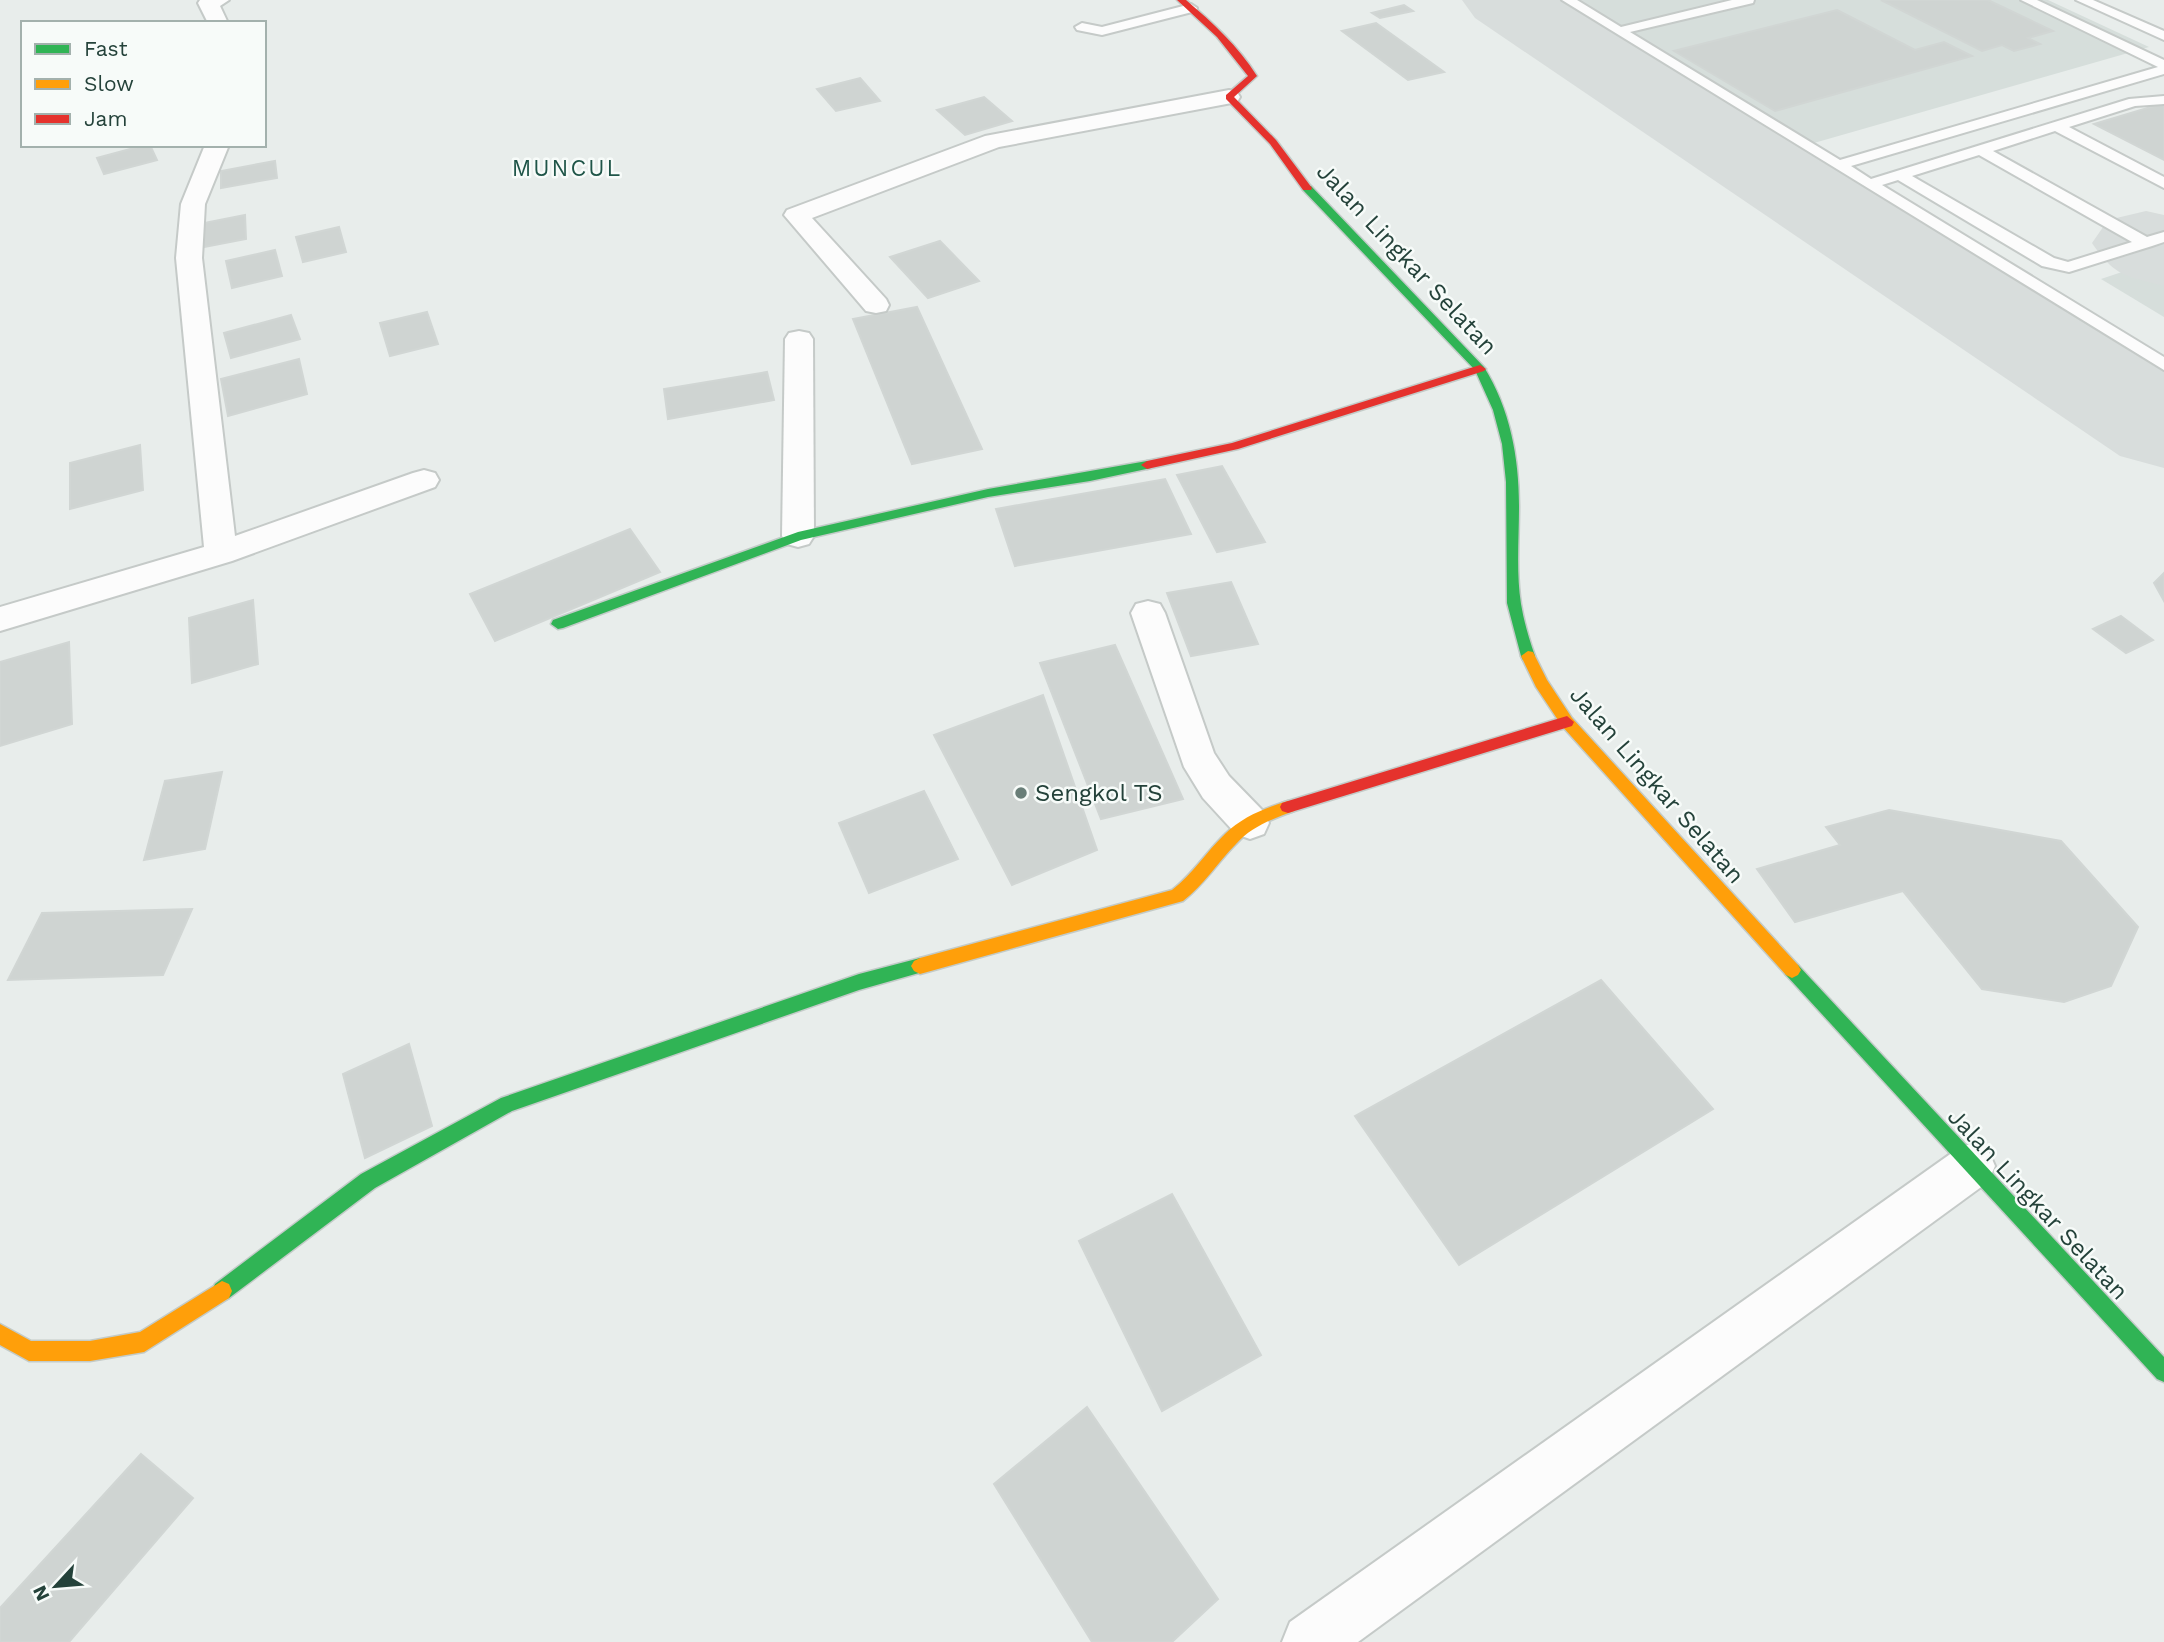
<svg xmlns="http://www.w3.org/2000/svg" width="2164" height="1642" viewBox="0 0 2164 1642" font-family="'Work Sans',sans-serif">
  <rect width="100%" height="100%" fill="#e8edeb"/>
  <g fill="#d6dedb">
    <path d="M1546,0H2048L2149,47L1786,151Z"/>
    <path d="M2164,258V317L2101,279Z"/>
  </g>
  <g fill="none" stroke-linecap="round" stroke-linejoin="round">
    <g fill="#d8dddc" fill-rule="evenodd">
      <path d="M1462,0H1564L2164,372V468L2120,456L1475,18Z"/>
      <path d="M2146,211L2164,215V286C2126,276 2115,277 2092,243L2108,220Z"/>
    </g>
  </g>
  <g fill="#cfd4d2" stroke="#d1d6d4" stroke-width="2">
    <path d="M1881,0H1988L2053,31L2028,38L2040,44L2014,51L2002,45L1982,51Z"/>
    <path d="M1404,5L1413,11L1380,18L1372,13Z"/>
    <path d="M1837,10L1915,50L1944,42L1972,56L1775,111L1674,51Z"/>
    <path d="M1376,23L1444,72L1408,80L1342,31Z"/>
    <path d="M860,78L880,101L836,111L817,89Z"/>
    <path d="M984,97L1012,121L965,135L937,110Z"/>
    <path d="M2164,103V160L2094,124Z"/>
    <path d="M145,145H150L157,160L104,174L97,158Z"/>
    <path d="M275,161L277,178L221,188V171Z"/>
    <path d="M245,215L246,239L204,247V223Z"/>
    <path d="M339,227L346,252L303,262L296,237Z"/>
    <path d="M940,241L979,281L928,298L890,257Z"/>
    <path d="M275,250L282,276L232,288L226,261Z"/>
    <path d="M917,307L982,449L912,464L853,319Z"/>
    <path d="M427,312L438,344L390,356L380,323Z"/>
    <path d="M291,315L300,339L231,358L224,333Z"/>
    <path d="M299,359L307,394L228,416L221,379Z"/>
    <path d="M767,372L774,400L668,419L664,389Z"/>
    <path d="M140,445L143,490L70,509V463Z"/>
    <path d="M1222,466L1265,542L1217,552L1177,475Z"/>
    <path d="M1165,479L1191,534L1015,566L996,509Z"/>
    <path d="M630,529L660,572L495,641L470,594Z"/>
    <path d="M2164,573V601L2154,583Z"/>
    <path d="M1231,582L1258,644L1191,656L1167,593Z"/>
    <path d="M253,600L258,664L192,683L189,618Z"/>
    <path d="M2121,616L2153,640L2126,653L2093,629Z"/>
    <path d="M69,642L72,724L0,746V662Z"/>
    <path d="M1115,645L1183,799L1101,819L1040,663Z"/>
    <path d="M1043,695L1097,850L1012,885L934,735Z"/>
    <path d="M222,772L205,849L144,860L165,781Z"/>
    <path d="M924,791L958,859L869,893L839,823Z"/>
    <path d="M1889,810L2061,841L2138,927L2111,986L2064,1002L1982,989L1903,891L1795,922L1757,869L1840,845L1826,827Z"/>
    <path d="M192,909L163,975L8,980L42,913Z"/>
    <path d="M1601,980L1713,1109L1459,1265L1355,1116Z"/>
    <path d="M409,1044L432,1126L365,1158L343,1074Z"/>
    <path d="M1172,1194L1261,1355L1162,1411L1079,1241Z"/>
    <path d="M1087,1407L1218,1599L1172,1642H1092L994,1484Z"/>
    <path d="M141,1454L193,1498L69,1642H0V1608Z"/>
  </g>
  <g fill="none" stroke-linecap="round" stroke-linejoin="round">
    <g stroke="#c5cac8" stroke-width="4">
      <g id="lane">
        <path d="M1562,0H1577L1621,27L1732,0H1754L1753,3L1630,32L1840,160L2158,67L2021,0H2037L2164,60V74L1851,166L1871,179L2129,99L2164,96V104L2135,106L2069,127L2164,177V188L2055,131L1993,151L2147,237L2164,232V242L2152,246L2069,272L2042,266L1898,180L1882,185L2164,357V370ZM1979,155L2132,242L2068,262L2054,258L1912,176Z"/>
        <path d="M2076,0H2093L2164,31V40Z"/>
        <path d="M1191,4L1197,8L1196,11L1102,35L1077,30L1075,27L1082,23L1102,27Z"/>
      </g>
    </g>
    <g stroke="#c5cac8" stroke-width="4">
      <g id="street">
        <path d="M200,0H229L220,6L228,23H208L198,3Z"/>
        <path d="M1229,90L1237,92L1240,97L1237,102L999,147L812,218L886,299L889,305L886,311L876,313L866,311L784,215L787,210L985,136Z"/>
        <path d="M205,145H229L205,204L202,258L235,536L413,473L424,470L435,473L439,480L435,487L232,561L0,631V607L204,547L176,258L181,204Z"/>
        <path d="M799,331L809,333L813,339L814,536L809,544L798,547L787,544L782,536L785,339L789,333Z"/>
        <path d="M1148,601L1160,604L1165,613L1214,753L1229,776L1264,812L1269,823L1264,834L1250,839L1236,834L1203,798L1184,767L1131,613L1136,604Z"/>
        <path d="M1972,1143L1988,1150L1995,1166L1988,1182L1358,1642H1282L1290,1622L1956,1150Z"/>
      </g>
    </g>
    <g stroke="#c3cbc8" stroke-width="3">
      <g id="fast">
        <path d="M1303,186H1311L1484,367C1510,409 1519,457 1519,506C1519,539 1516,572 1521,604C1524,622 1529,639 1535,656L1533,660H1523L1521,656L1507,603L1506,482L1502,444L1493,410L1475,370L1303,190Z"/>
        <path d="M1147,461L1151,462V468L1090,481L988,497L801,540L563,628L558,629L551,624L553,620L798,532L988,489Z"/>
        <path d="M920,958L926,961L929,966L926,971L859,990L512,1111L375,1188L229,1298L222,1301L215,1298L212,1291L215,1284L361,1174L501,1098L859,974Z"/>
        <path d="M1792,962L1798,965L2164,1357V1382L2157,1379L1786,975L1783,970L1786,965Z"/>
      </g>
    </g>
    <g stroke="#c3cbc8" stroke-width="3">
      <g id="slow">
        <path d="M1528,651L1533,652L1547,680L1572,718L1798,965L1801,970L1798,975L1792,978L1786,975L1562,726L1536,687L1521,656Z"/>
        <path d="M1288,801L1294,803L1296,807L1294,811C1272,819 1251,827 1236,844C1217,863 1204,885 1183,901L920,974L914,971L911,966L914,961L920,958L1172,890C1193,874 1206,852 1225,834C1242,817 1265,808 1288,801Z"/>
        <path d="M222,1281L229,1284L232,1291L229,1298L144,1352L90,1361H29L0,1345V1324L31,1341H90L140,1332Z"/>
      </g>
    </g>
    <g stroke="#c3cbc8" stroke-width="3">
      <g id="jam">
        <path d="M1177,0H1186C1213,23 1238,46 1257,76L1234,97L1276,140L1312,188L1311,190H1303L1270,144L1226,99V95L1248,76L1217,37Z"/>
        <path d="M1480,365L1486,369L1484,371L1238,449L1147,469L1141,465L1147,461L1232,443Z"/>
        <path d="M1567,716L1574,722L1572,726L1288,813L1282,811L1280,807L1282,803L1288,801Z"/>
      </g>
    </g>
    <use href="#lane" fill="#fcfcfc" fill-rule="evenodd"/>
    <use href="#street" fill="#fcfcfc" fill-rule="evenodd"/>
    <use href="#fast" fill="#30b455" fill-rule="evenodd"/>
    <use href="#slow" fill="#ff9f0a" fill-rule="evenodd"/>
    <use href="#jam" fill="#e5322d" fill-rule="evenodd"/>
  </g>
  <circle fill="#697e78" stroke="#f7fbf9" stroke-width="2.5" cx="1021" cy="793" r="7"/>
  <g text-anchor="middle" stroke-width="5" stroke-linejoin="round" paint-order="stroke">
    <g font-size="23" letter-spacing="2" fill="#1f5548" stroke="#f7fbf9">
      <text x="567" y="176">MUNCUL</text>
    </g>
    <g font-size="24" fill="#24423a" stroke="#f7fbf9">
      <text transform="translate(1407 259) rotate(47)" y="8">Jalan Lingkar Selatan</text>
      <text transform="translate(1657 785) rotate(49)" y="8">Jalan Lingkar Selatan</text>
      <text transform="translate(2038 1204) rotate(47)" y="8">Jalan Lingkar Selatan</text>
    </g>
    <g font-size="24" fill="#24423a" stroke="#f7fbf9" text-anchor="start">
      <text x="1035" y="801">Sengkol TS</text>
    </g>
  </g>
  <rect x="21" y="21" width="245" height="126" fill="#f7fbf9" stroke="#a3b1ad" stroke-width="2"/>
  <rect x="35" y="44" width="35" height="10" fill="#30b455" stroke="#a3b1ad" stroke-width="2"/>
  <text x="84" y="56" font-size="21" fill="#24423a">Fast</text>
  <rect x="35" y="79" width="35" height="10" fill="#ff9f0a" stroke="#a3b1ad" stroke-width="2"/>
  <text x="84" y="91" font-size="21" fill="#24423a">Slow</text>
  <rect x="35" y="114" width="35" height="10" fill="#e5322d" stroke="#a3b1ad" stroke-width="2"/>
  <text x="84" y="126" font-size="21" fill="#24423a">Jam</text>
  <g transform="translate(56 1586) rotate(244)" stroke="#f7fbf9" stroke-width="5" paint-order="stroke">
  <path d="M0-5L12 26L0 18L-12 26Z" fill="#24423a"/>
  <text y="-10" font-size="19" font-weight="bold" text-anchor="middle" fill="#24423a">N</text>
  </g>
</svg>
